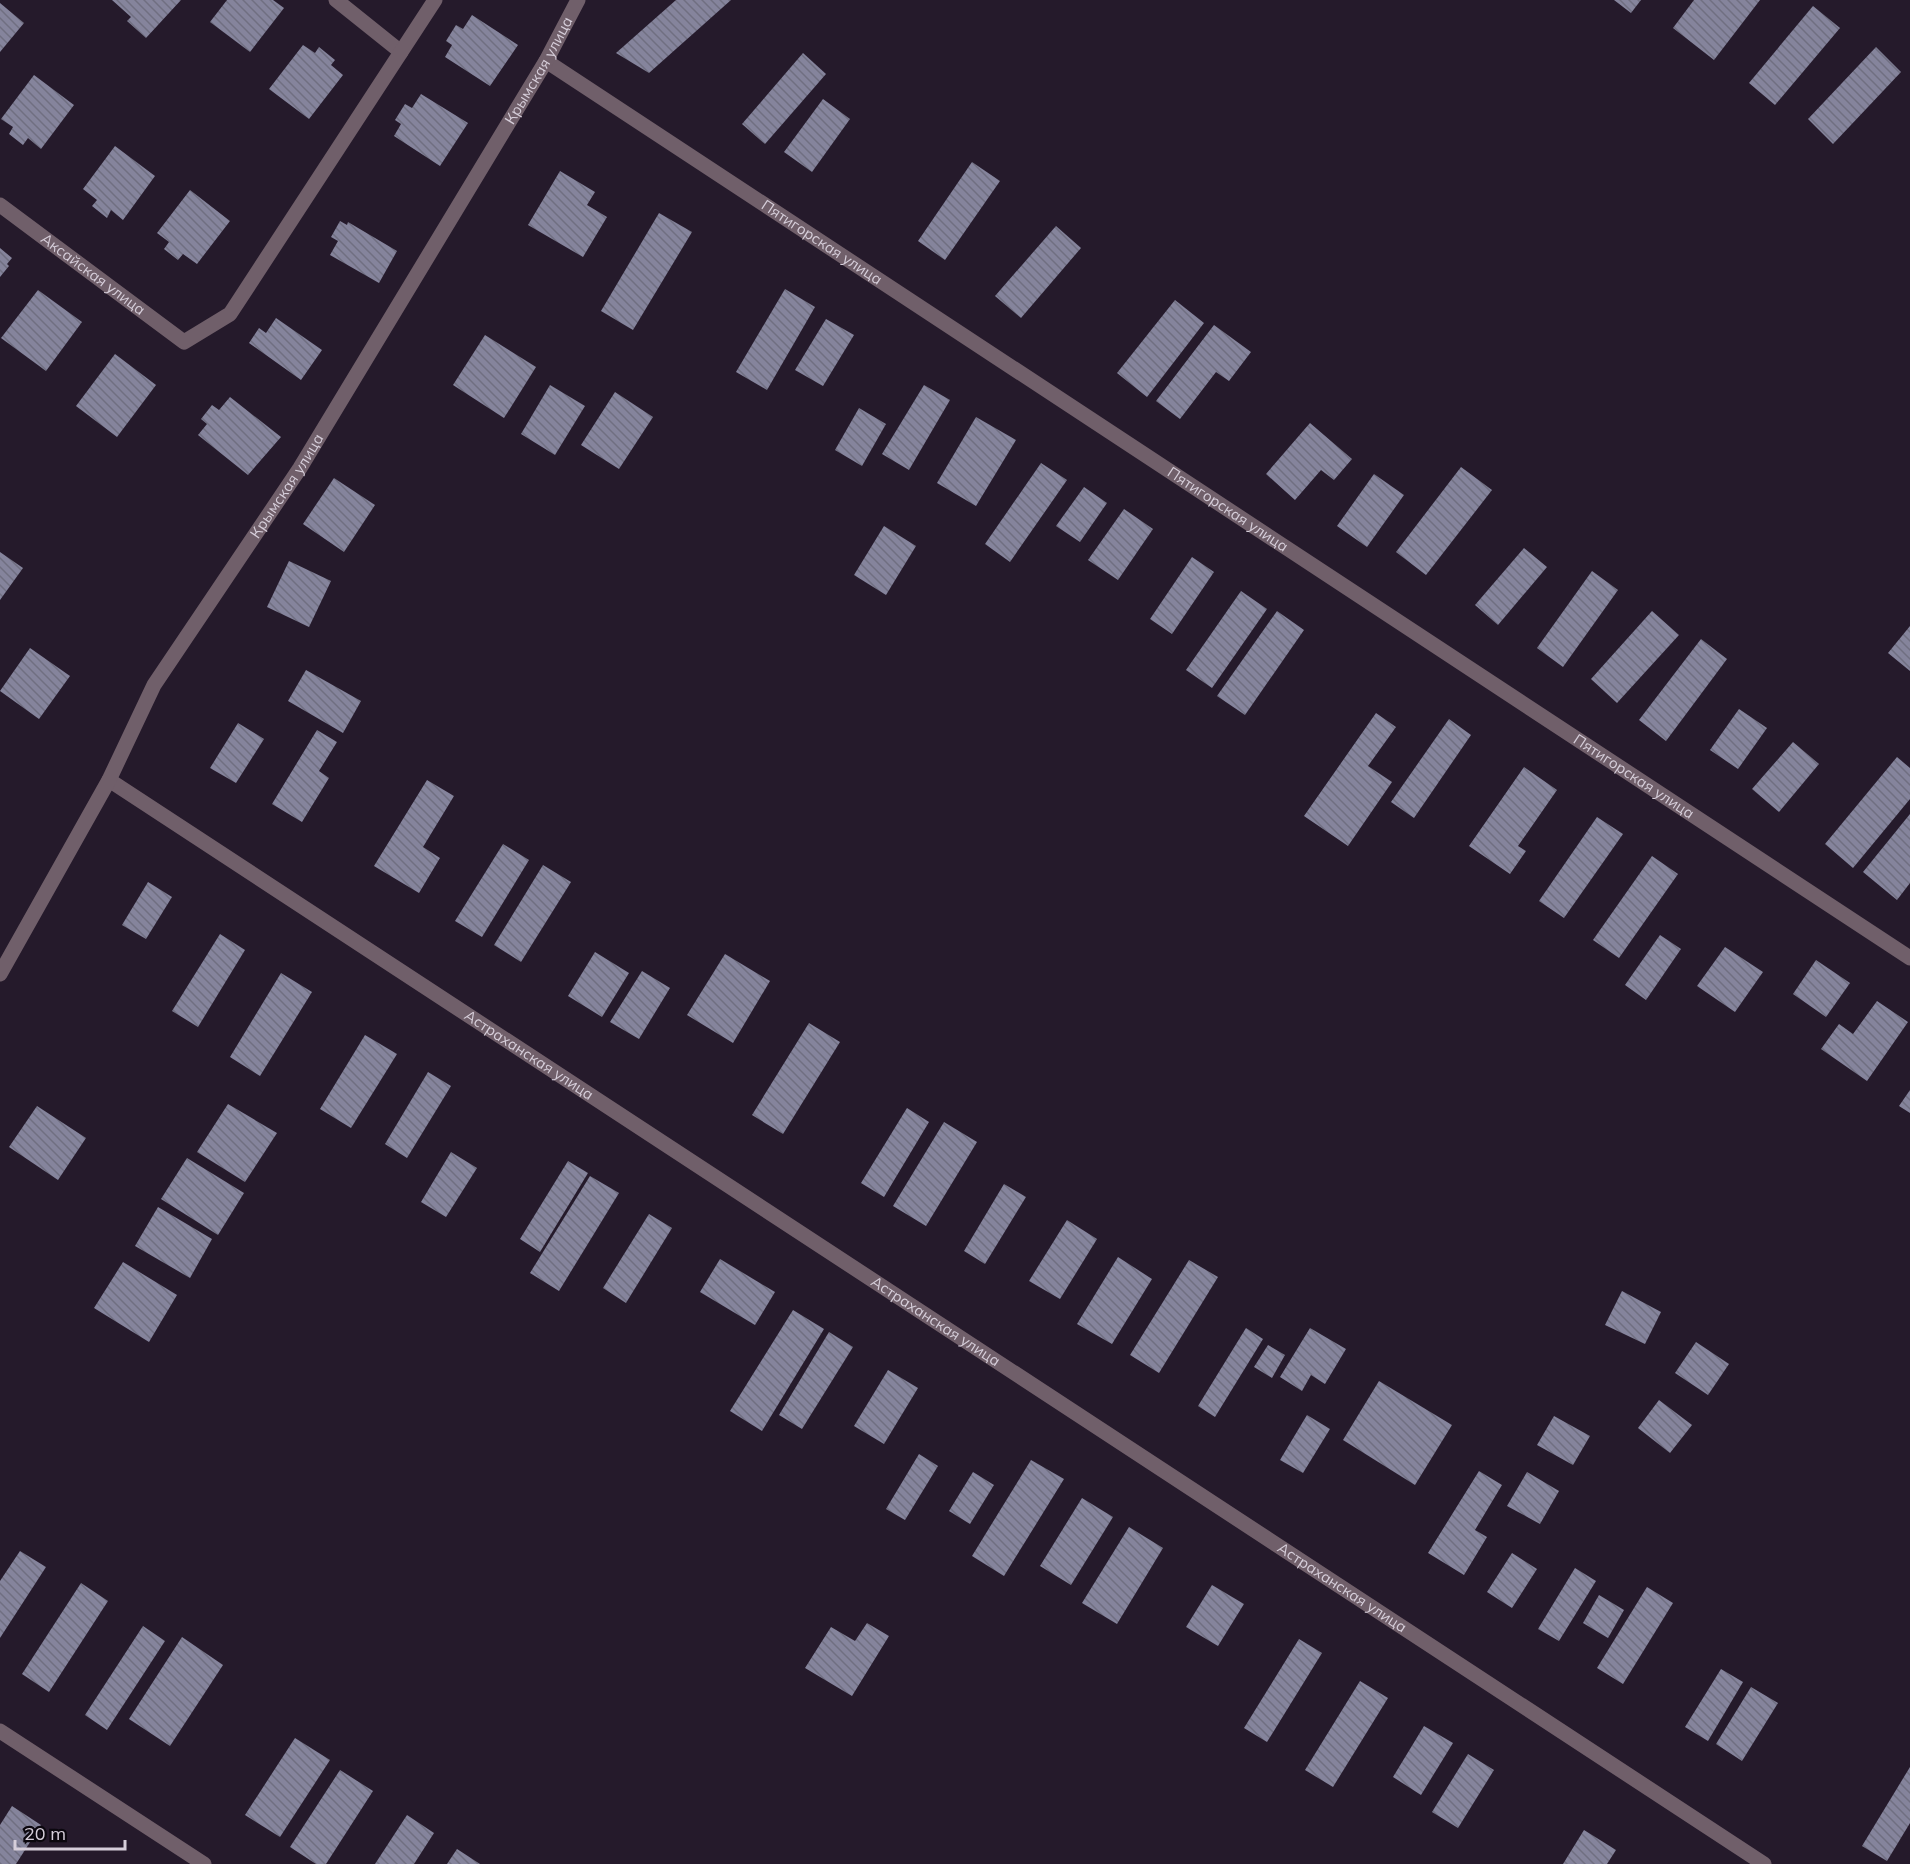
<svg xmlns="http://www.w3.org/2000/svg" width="1910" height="1864" viewBox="0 0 1910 1864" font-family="Mulish,sans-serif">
  <defs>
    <pattern id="building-back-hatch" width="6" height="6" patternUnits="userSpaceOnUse" patternTransform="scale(1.5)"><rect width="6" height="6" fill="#85849c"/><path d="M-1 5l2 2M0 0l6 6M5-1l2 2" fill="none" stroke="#706f81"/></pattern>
  </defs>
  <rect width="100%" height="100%" fill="#251a2b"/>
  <g fill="url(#building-back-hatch)">
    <path d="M112,0H181L146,38L127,21L131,17Z"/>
    <path d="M227,0H273L284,8L250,52L210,22Z"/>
    <path d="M676,0H731L649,73L616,53Z"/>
    <path d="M1614,0H1641L1631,13Z"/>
    <path d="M1694,0H1760L1714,60L1673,28Z"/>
    <path d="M0,3L24,23L0,52Z"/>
    <path d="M1813,6L1840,28L1775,105L1749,83Z"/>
    <path d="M472,15L518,45L490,86L445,57L452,45L446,41L456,25L463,29Z"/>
    <path d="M303,45L315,53L319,47L335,60L331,65L343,75L309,119L269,89Z"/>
    <path d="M1876,47L1901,72L1833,144L1808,119Z"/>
    <path d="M803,53L826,74L765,144L742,124Z"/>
    <path d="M34,75L74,105L41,149L28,138L23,145L9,134L13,127L1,119Z"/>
    <path d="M421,94L468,123L440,166L394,136L401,124L395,120L405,104L412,108Z"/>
    <path d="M823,99L850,119L812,172L784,152Z"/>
    <path d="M115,146L155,176L123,220L111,210L107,218L92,206L97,200L83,189Z"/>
    <path d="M972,162L1000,181L945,260L918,241Z"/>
    <path d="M560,171L595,192L587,205L607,217L583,257L528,225Z"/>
    <path d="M190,190L230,221L197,264L183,254L178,260L164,249L169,242L157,233Z"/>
    <path d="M659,213L692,232L633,330L601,311Z"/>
    <path d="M340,221L347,225L348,222L397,251L379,283L330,255L338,241L331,237Z"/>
    <path d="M1056,226L1081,248L1021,318L995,296Z"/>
    <path d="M0,248L12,258L7,264L9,266L0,277Z"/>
    <path d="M785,289L815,307L767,390L736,372Z"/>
    <path d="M38,290L82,322L46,371L1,338Z"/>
    <path d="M1175,300L1204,323L1147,397L1117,373Z"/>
    <path d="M276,318L322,350L301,380L249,343L259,328L266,333Z"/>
    <path d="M826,319L854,335L823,386L795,370Z"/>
    <path d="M1214,325L1251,352L1229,381L1216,372L1180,419L1156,401Z"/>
    <path d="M485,335L536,367L504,418L453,385Z"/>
    <path d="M115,354L156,385L117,437L76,406Z"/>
    <path d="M550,385L585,406L555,455L521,434Z"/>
    <path d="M924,385L950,400L909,470L882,454Z"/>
    <path d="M615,392L653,417L619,469L581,445Z"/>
    <path d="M230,397L281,437L248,475L198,435L207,424L201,419L212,405L219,410Z"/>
    <path d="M859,408L886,424L862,466L835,450Z"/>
    <path d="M976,417L1016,440L976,506L937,483Z"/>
    <path d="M1310,423L1352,459L1334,480L1321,470L1295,500L1266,474Z"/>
    <path d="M1041,463L1067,480L1010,562L985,544Z"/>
    <path d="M1461,467L1492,490L1426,575L1396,552Z"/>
    <path d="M1374,474L1404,495L1367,547L1337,526Z"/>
    <path d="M334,478L375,505L344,552L303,524Z"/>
    <path d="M1084,487L1107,503L1080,542L1056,526Z"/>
    <path d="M1124,509L1153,529L1118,580L1088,560Z"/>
    <path d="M884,526L916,546L886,595L854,575Z"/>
    <path d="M1524,548L1547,567L1498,625L1475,605Z"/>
    <path d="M0,552L23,568L0,600Z"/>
    <path d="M1192,557L1214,572L1172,634L1150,619Z"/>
    <path d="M289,561L331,581L309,627L267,607Z"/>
    <path d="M1592,571L1618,590L1563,667L1537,648Z"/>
    <path d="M1241,591L1267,609L1212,688L1186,670Z"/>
    <path d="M1277,611L1304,630L1245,715L1217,696Z"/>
    <path d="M1652,611L1679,635L1617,703L1591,679Z"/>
    <path d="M1910,626V671L1888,653Z"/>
    <path d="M1701,639L1727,659L1666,741L1639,720Z"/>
    <path d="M30,648L70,676L39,719L0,691Z"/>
    <path d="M306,670L361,701L343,733L288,701Z"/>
    <path d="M1739,709L1767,728L1738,769L1710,750Z"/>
    <path d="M1376,713L1396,727L1368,766L1392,782L1348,846L1304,816Z"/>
    <path d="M1449,719L1471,735L1414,818L1391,802Z"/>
    <path d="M238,723L264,739L236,783L210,768Z"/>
    <path d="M317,730L337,742L319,771L329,778L302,822L272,804Z"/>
    <path d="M1793,742L1819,764L1779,812L1752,789Z"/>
    <path d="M1897,757L1910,768V799L1853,868L1825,844Z"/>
    <path d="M1524,767L1557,790L1518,846L1526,851L1510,874L1469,846Z"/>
    <path d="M427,780L454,796L423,847L440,858L419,893L374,866Z"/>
    <path d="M1910,814V883L1897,900L1863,872Z"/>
    <path d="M1597,817L1623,834L1564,918L1539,901Z"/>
    <path d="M503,844L529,860L482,937L455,921Z"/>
    <path d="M1652,856L1678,874L1619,958L1593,940Z"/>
    <path d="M543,865L571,882L521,962L494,945Z"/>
    <path d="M148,882L172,897L146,939L122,925Z"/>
    <path d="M220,934L245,950L198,1027L172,1011Z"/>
    <path d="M1660,935L1681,949L1646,1000L1625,985Z"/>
    <path d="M1725,947L1763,972L1735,1012L1697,986Z"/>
    <path d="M595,952L629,973L602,1017L568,996Z"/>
    <path d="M725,954L770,981L733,1043L687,1015Z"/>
    <path d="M1816,960L1850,983L1826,1017L1793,994Z"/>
    <path d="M642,971L670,988L639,1039L610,1022Z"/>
    <path d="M281,973L312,992L260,1076L230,1057Z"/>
    <path d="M1877,1001L1908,1022L1867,1081L1821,1049L1839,1024L1853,1034Z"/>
    <path d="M809,1023L840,1042L783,1134L752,1115Z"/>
    <path d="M365,1035L397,1054L351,1128L320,1109Z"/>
    <path d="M428,1072L451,1086L407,1158L385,1144Z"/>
    <path d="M1910,1090V1113L1899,1106Z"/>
    <path d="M228,1104L277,1133L245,1182L197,1152Z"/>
    <path d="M37,1106L86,1138L58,1180L9,1147Z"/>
    <path d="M907,1108L929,1122L884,1197L861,1183Z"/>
    <path d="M944,1122L977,1142L926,1226L893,1206Z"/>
    <path d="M451,1152L477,1168L446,1217L421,1202Z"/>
    <path d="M187,1158L244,1193L218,1235L161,1199Z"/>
    <path d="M568,1161L588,1173L540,1252L520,1239Z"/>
    <path d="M590,1176L619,1193L559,1291L530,1273Z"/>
    <path d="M1004,1184L1026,1197L985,1264L964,1251Z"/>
    <path d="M158,1207L212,1239L190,1278L135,1246Z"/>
    <path d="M649,1214L672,1228L626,1303L603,1288Z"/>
    <path d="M1067,1220L1097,1239L1060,1299L1029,1281Z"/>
    <path d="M1118,1257L1152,1279L1112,1344L1077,1324Z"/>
    <path d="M720,1259L775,1292L755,1325L700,1292Z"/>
    <path d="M1189,1260L1218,1277L1159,1373L1130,1355Z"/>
    <path d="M123,1262L177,1295L149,1342L94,1308Z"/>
    <path d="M1622,1291L1661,1312L1645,1344L1605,1325Z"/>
    <path d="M793,1310L824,1329L762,1431L730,1411Z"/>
    <path d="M1246,1328L1263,1339L1215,1417L1198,1406Z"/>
    <path d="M1310,1328L1346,1349L1325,1384L1311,1375L1302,1391L1280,1377Z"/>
    <path d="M829,1332L853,1347L802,1429L779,1415Z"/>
    <path d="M1696,1342L1729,1364L1708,1395L1675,1373Z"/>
    <path d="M1268,1345L1285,1355L1272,1378L1254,1367Z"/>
    <path d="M888,1370L918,1388L884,1444L854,1426Z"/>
    <path d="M1379,1381L1452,1425L1415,1485L1343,1440Z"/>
    <path d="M1659,1400L1692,1425L1670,1453L1638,1428Z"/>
    <path d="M1307,1415L1330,1429L1303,1473L1280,1460Z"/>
    <path d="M1554,1416L1590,1436L1573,1465L1537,1445Z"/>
    <path d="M919,1454L938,1466L905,1520L886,1509Z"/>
    <path d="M1031,1460L1064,1479L1004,1576L972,1556Z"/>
    <path d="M1479,1471L1502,1485L1475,1530L1487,1537L1464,1575L1428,1553Z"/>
    <path d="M973,1472L994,1485L970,1524L949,1511Z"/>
    <path d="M1527,1472L1559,1491L1540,1524L1507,1506Z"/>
    <path d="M1082,1498L1113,1517L1071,1585L1040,1566Z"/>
    <path d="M1129,1527L1163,1548L1117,1624L1082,1603Z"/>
    <path d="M20,1551L46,1567L0,1638V1581Z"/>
    <path d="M1512,1553L1537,1569L1512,1608L1487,1592Z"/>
    <path d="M1575,1568L1596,1581L1559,1641L1538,1629Z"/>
    <path d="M81,1583L108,1601L49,1692L22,1674Z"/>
    <path d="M1212,1585L1244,1604L1218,1646L1186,1627Z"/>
    <path d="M1647,1587L1673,1603L1623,1684L1597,1668Z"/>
    <path d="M1599,1595L1624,1610L1608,1638L1583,1623Z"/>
    <path d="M867,1623L889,1636L852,1696L805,1668L831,1627L855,1641Z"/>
    <path d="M143,1626L165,1641L107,1730L85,1715Z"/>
    <path d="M182,1637L223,1665L170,1746L129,1719Z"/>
    <path d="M1299,1639L1322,1653L1267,1742L1244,1728Z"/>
    <path d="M1721,1669L1743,1682L1708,1741L1685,1727Z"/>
    <path d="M1360,1681L1388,1698L1333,1787L1305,1770Z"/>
    <path d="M1751,1687L1778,1703L1742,1761L1716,1744Z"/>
    <path d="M1424,1726L1453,1743L1421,1795L1393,1777Z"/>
    <path d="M295,1738L330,1760L280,1837L245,1815Z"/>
    <path d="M1468,1754L1494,1770L1458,1828L1432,1812Z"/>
    <path d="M1910,1767V1823L1887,1861L1862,1846Z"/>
    <path d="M340,1770L373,1791L326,1864H316L290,1847Z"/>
    <path d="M12,1806L41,1825L16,1864H0V1825Z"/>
    <path d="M407,1815L434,1833L414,1864H375Z"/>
    <path d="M1584,1830L1616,1850L1607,1864H1563Z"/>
    <path d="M457,1849L480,1864H447Z"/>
  </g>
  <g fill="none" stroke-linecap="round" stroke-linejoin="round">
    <g stroke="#705f6a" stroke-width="15">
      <path d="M336,0L401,52"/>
      <path id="s1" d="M546,61L1910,958"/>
      <path id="s2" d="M0,205L184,342L230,314L435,0"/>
      <path id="s3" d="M109,780L1764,1864"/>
      <path id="s4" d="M0,974L109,780L154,685L300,468L546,61L578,0"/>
      <path d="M0,1731L204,1864"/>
    </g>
  </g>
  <g text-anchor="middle" stroke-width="6" stroke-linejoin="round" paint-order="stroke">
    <g font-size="15" fill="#d6ceda" stroke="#0b070e">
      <text dy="5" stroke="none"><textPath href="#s4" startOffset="1053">Крымская улица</textPath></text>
      <text dy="5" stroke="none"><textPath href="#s1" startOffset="330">Пятигорская улица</textPath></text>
      <text dy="5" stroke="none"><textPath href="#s2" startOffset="116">Аксайская улица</textPath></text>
      <text dy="5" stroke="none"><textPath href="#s4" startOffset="567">Крымская улица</textPath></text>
      <text dy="5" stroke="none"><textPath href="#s1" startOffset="816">Пятигорская улица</textPath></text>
      <text dy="5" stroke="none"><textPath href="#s1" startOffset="1302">Пятигорская улица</textPath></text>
      <text dy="5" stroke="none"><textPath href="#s3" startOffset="502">Астраханская улица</textPath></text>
      <text dy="5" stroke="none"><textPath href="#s3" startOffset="988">Астраханская улица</textPath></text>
      <text dy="5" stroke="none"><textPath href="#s3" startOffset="1474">Астраханская улица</textPath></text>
    </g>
  </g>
  <path d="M15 1840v9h110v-9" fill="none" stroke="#d6ceda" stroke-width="3"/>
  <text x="24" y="1840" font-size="18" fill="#d6ceda" stroke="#0b070e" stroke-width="4.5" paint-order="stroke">20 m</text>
</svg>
